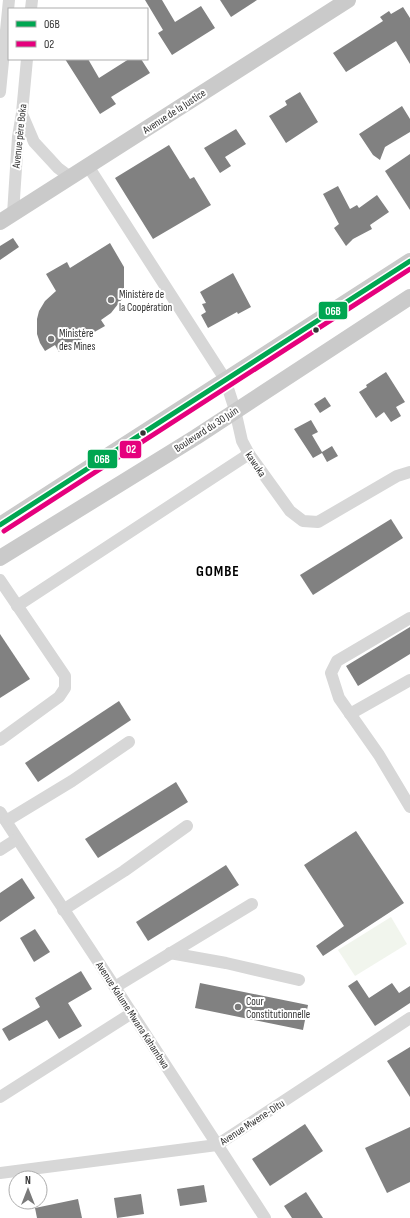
<svg xmlns="http://www.w3.org/2000/svg" width="410" height="1218" viewBox="0 0 410 1218" font-family="'Sofia Sans Condensed',sans-serif">
  <rect width="100%" height="100%" fill="#fff"/>
  <path fill="#f1f5ed" d="M391,917L407,944L355,976L338,950Z"/>
  <g fill="#818181">
    <path d="M145,0H162L175,22L201,6L215,28L172,55L158,33L163,30Z"/>
    <path d="M220,0H257L231,17Z"/>
    <path d="M403,7L410,18V64L396,41L346,72L333,53L383,21L380,17L389,11L391,14Z"/>
    <path d="M65,59H88L99,78L129,59H141L150,73L111,97L116,104L100,114Z"/>
    <path d="M300,92L318,122L286,143L269,116L287,105L285,101Z"/>
    <path d="M402,106L410,119V132L385,147L380,160L373,155L359,134Z"/>
    <path d="M236,129L246,144L225,157L231,166L220,173L204,148Z"/>
    <path d="M169,145L190,179L194,177L211,205L153,239L115,178Z"/>
    <path d="M410,154V210L385,171Z"/>
    <path d="M338,186L350,209L357,205L359,208L377,195L389,212L370,225L372,229L353,239L346,246L334,228L339,224L323,194Z"/>
    <path d="M13,238L19,247L0,260V246Z"/>
    <path d="M110,243L124,267V289L122,299L111,313L101,320L105,326L59,352L55,345L45,351L40,343L37,334V319L39,311L45,301L56,291L46,274L67,262L70,268Z"/>
    <path d="M233,273L251,307L238,314L237,312L208,328L201,315L206,312L202,304L206,303L200,292Z"/>
    <path d="M386,372L405,402L396,407L401,416L391,422L384,412L376,418L359,392L367,387L366,385Z"/>
    <path d="M325,397L331,406L320,413L314,404Z"/>
    <path d="M311,420L318,432L312,435L322,452L332,446L338,456L327,462L322,453L313,458L294,429Z"/>
    <path d="M391,519L403,538L313,595L300,575Z"/>
    <path d="M410,627V654L358,686L346,666Z"/>
    <path d="M0,634L30,679L0,698Z"/>
    <path d="M119,701L131,720L38,782L25,763Z"/>
    <path d="M176,782L188,802L98,858L85,839Z"/>
    <path d="M356,831L404,903L323,956L316,946L344,926L304,865Z"/>
    <path d="M226,865L239,885L148,941L136,922Z"/>
    <path d="M22,878L35,898L0,922V893Z"/>
    <path d="M35,929L50,952L34,962L20,938Z"/>
    <path d="M81,971L92,989L68,1003L82,1026L59,1039L47,1020L9,1041L2,1029L40,1007L35,998Z"/>
    <path d="M357,980L369,998L392,983L399,993L410,986V1003L375,1026L348,986Z"/>
    <path d="M200,983L308,1005L303,1030L195,1008Z"/>
    <path d="M410,1047V1097L387,1061Z"/>
    <path d="M305,1124L323,1151L270,1186L252,1159Z"/>
    <path d="M410,1127V1182L387,1193L365,1148Z"/>
    <path d="M204,1185L207,1202L180,1206L177,1189Z"/>
    <path d="M306,1192L323,1218H292L284,1206Z"/>
    <path d="M141,1194L144,1214L117,1218L114,1198Z"/>
    <path d="M78,1199L82,1218H37L35,1208Z"/>
  </g>
  <g fill="none" stroke-linecap="round" stroke-linejoin="round">
    <g stroke="#d7d7d7" stroke-width="12">
      <path d="M31,9L32,0"/>
      <path d="M0,92L9,0"/>
      <path d="M22,114L34,142L58,168L70,177"/>
      <path d="M88,166L225,379L235,410L242,441L249,454L290,511L303,521L318,522L397,476L410,472"/>
      <path d="M13,214L18,137L22,113L27,59"/>
      <path d="M0,580L65,676V688L59,697L0,740"/>
      <path d="M17,606L249,454"/>
      <path d="M410,618L337,661L331,673L339,698L379,755L410,807"/>
      <path d="M350,714L410,680"/>
      <path d="M0,812C43,879 88,945 131,1012C176,1081 220,1150 265,1218"/>
      <path d="M6,821L72,781L129,742"/>
      <path d="M0,850L17,839"/>
      <path d="M63,910L124,871L187,826"/>
      <path d="M170,953L226,963L299,980"/>
      <path d="M115,987L252,904"/>
      <path d="M0,1097L132,1013"/>
      <path d="M0,1173L217,1145L410,1018"/>
    </g>
    <g stroke="#cacaca" stroke-width="16">
      <path d="M0,222L348,0"/>
      <path d="M0,525L410,261"/>
      <path d="M0,558L196,437L410,297"/>
    </g>
    <g stroke="#fff" stroke-width="8">
      <path id="bus-1" d="M0,525L410,261"/>
    </g>
    <g stroke="#fff" stroke-width="8">
      <path id="bus-2" d="M4,531L410,269"/>
    </g>
    <use href="#bus-1" stroke="#00a651" stroke-width="5"/>
    <use href="#bus-2" stroke="#e5007d" stroke-width="5"/>
  </g>
  <g fill="#7a7a7a" stroke="#fff" stroke-width="1.5">
    <circle cx="111" cy="300" r="4"/>
    <circle cx="51" cy="339" r="4"/>
    <circle cx="238" cy="1007" r="4"/>
  </g>
  <g fill="#333" stroke="#fff" stroke-width="1.5">
    <circle cx="316" cy="330" r="3.5"/>
    <circle cx="143" cy="433" r="3.5"/>
  </g>
  <g text-anchor="middle" stroke-width="4" stroke-linejoin="round" paint-order="stroke">
    <g font-size="11" fill="#333" stroke="#fff">
      <text transform="translate(174 111) rotate(-33)" y="4">Avenue de la Justice</text>
      <text transform="translate(19 136) rotate(-84)" y="4">Avenue père Boka</text>
      <text transform="translate(206 429) rotate(-33)" y="4">Boulevard du 30 Juin</text>
      <text transform="translate(256 464) rotate(56)" y="4">kawuka</text>
      <text transform="translate(133 1015) rotate(57)" y="4">Avenue Kalume Mwana Kahambwa</text>
      <text transform="translate(252 1122) rotate(-33)" y="4">Avenue Mwene-Ditu</text>
    </g>
    <g font-size="11" fill="#333" stroke="#fff" text-anchor="start">
      <text x="119" y="298">Ministère de<tspan x="119" dy="13">la Coopération</tspan></text>
      <text x="59" y="337">Ministère<tspan x="59" dy="13">des Mines</tspan></text>
      <text x="246" y="1005">Cour<tspan x="246" dy="13">Constitutionnelle</tspan></text>
    </g>
    <g font-size="15" font-weight="bold" letter-spacing="1" fill="#000" stroke="#fff">
      <text x="218" y="576">GOMBE</text>
    </g>
  </g>
  <g stroke="#fff" stroke-width="1.5">
    <rect x="318" y="301" width="30" height="19" rx="4" fill="#00a651"/>
    <rect x="119" y="440" width="23" height="19" rx="4" fill="#e5007d"/>
    <rect x="87" y="449" width="31" height="20" rx="4" fill="#00a651"/>
  </g>
  <g font-size="11" text-anchor="middle" font-weight="bold" fill="#fff">
    <text x="333" y="315">06B</text>
    <text x="131" y="453">02</text>
    <text x="102" y="463">06B</text>
  </g>
  <rect x="8" y="8" width="140" height="52" fill="#ffffff" stroke="#adadad"/>
  <rect x="16" y="21" width="20" height="6" fill="#00a651" stroke="#adadad"/>
  <text x="44" y="28" font-size="12" fill="#333333">06B</text>
  <rect x="16" y="41" width="20" height="6" fill="#e5007d" stroke="#adadad"/>
  <text x="44" y="48" font-size="12" fill="#333333">02</text>
  <g transform="translate(28 1190)"><circle r="19" fill="#ffffff" stroke="#adadad"/>
  <path d="M0-3L7 15L0 10L-7 15Z" fill="#7a7a7a"/>
  <text y="-6" font-size="11" font-weight="bold" text-anchor="middle" fill="#333333">N</text>
  </g>
</svg>
